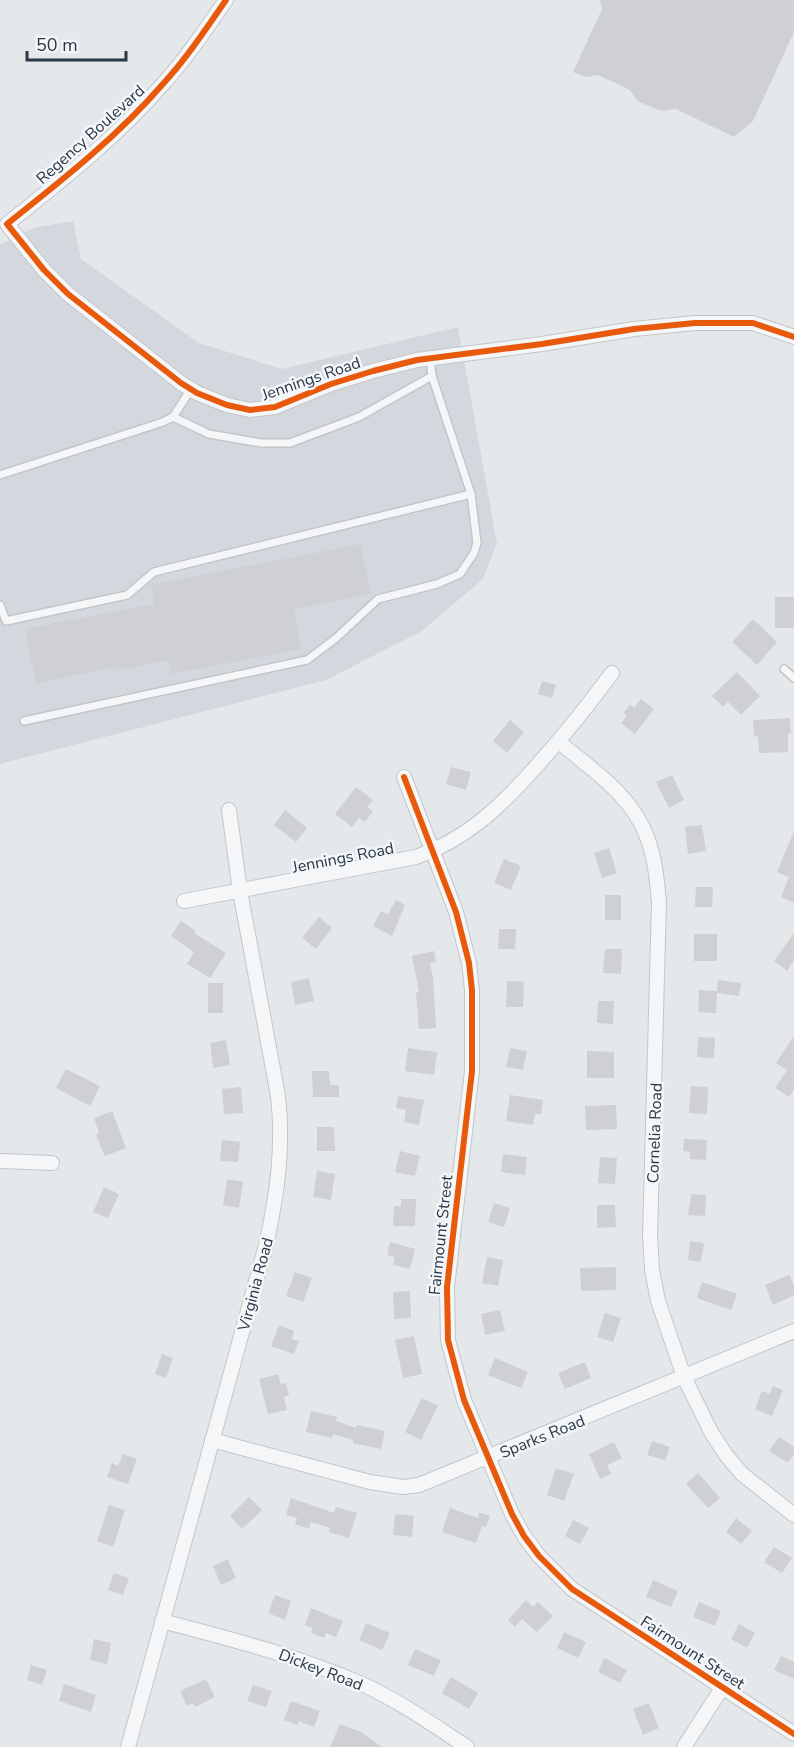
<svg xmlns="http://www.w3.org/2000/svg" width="794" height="1747" viewBox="0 0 794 1747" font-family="'Nunito Sans',sans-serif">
  <rect width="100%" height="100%" fill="#e5e8eb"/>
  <path fill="#d3d8de" d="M73,221L81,259L199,343L282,369L458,327L497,543L483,579L422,631L326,680L0,764V245L33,228Z"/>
  <g fill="#ced0d3">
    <path d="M600,0H794V32L753,121L734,137L676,109L661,111L637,101L630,90L598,75L586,77L573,72L602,9Z"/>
    <path d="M361,544L370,594L294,609L301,649L171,674L169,660L114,671L113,667L36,683L25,629L154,604L151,585Z"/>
    <rect x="775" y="597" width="19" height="31"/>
    <path d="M753,619L777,642L757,665L732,642Z"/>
    <path d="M737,672L760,696L741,715L728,702L723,707L712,696Z"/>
    <path d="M542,681L556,685L552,698L538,694Z"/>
    <path d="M641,699L654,709L635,734L621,723L627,716L623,713L630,705L634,708Z"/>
    <path d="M790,718L791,733H788V752L759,753L758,736L754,737L753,720Z"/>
    <path d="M510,720L524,732L507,753L493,741Z"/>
    <path d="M451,767L471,772L466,790L446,784Z"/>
    <path d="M672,775L684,800L669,808L656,782Z"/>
    <path d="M356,787L373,800L367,807L373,811L365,822L359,818L352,827L335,814Z"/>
    <path d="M285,810L307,828L296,842L274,825Z"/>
    <path d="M702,825L706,851L688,854L685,827Z"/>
    <path d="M794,831V903L781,897L789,877L777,872Z"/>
    <path d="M609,848L617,873L602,878L594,853Z"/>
    <path d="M504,859L521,866L511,890L494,883Z"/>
    <path d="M696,887H713L712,907H695Z"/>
    <rect x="605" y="895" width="16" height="25"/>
    <path d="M396,900L405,905L392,936L373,926L381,911L388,914Z"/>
    <path d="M319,917L332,928L316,949L302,938Z"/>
    <path d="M181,921L196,931L194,933L226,953L210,978L187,964L194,952L171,936Z"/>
    <path d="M499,929H516L515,949H498Z"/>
    <path d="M794,933V960L787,971L774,961Z"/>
    <rect x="694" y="934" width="23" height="27"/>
    <path d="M605,949H622L621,974L603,973Z"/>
    <path d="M434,951L436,962L430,963L433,978L436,1028L419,1029L416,992H419L412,956Z"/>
    <path d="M309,978L314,1001L295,1005L291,982Z"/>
    <path d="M718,980L741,983L739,996L717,993Z"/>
    <path d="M507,981L524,982L523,1007H506Z"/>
    <rect x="208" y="983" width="15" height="30"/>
    <path d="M699,990L717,991L716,1013L698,1012Z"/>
    <path d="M598,1001H614L613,1024L597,1023Z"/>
    <path d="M794,1036V1089L789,1097L775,1088L787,1070L776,1063Z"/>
    <path d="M698,1037L715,1038L714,1058L697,1057Z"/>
    <path d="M226,1040L230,1065L213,1068L210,1043Z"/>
    <path d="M408,1048L437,1052L434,1075L405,1071Z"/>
    <path d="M510,1048L527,1051L523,1070L506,1067Z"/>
    <path d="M587,1051L614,1052V1078H587Z"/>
    <path d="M66,1069L100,1086L90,1106L56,1088Z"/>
    <path d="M312,1071H329L330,1085H339V1097H313Z"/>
    <path d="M691,1086L708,1087L707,1114L689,1113Z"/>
    <path d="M241,1087L243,1113L224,1114L222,1089Z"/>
    <path d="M510,1095L543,1100L541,1114H535L533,1125L506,1121Z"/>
    <path d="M398,1096L424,1100L419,1125L404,1122L406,1110L396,1108Z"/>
    <path d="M616,1105L617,1129L586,1130L585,1106Z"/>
    <path d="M112,1111L126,1148L105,1156L96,1135L99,1133L94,1118Z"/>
    <path d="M317,1127H334L335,1151H317Z"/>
    <path d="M684,1139L707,1140L706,1160L690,1159V1152L683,1151Z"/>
    <path d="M222,1140L240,1142L238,1162L220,1161Z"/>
    <path d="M400,1151L420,1156L415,1176L395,1172Z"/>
    <path d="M503,1154L527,1157L525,1175L501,1172Z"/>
    <path d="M600,1157L617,1158L615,1184L598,1183Z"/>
    <path d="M317,1171L335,1174L331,1200L313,1197Z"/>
    <path d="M227,1179L243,1182L239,1208L223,1205Z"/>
    <path d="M104,1187L119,1194L108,1218L93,1212Z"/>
    <path d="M691,1194L706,1195L705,1216L688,1215Z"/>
    <path d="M401,1199H416L415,1226H393L394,1206H401Z"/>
    <path d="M494,1203L510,1208L504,1227L488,1222Z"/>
    <path d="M597,1205H615L616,1227L597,1228Z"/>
    <path d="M690,1241L704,1243L701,1262L688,1260Z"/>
    <path d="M390,1242L415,1249L410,1269L393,1265L395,1257L387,1255Z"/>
    <path d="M487,1257L503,1260L498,1286L482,1283Z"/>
    <path d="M616,1267V1290L581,1291L580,1268Z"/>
    <path d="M295,1272L312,1278L303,1302L286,1296Z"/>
    <path d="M789,1275L794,1285V1295L773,1305L765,1285Z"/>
    <path d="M702,1282L737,1294L731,1310L697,1298Z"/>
    <path d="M410,1291L411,1318L394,1319L393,1292Z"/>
    <path d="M500,1310L505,1331L485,1335L481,1314Z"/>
    <path d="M605,1313L621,1318L613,1342L597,1337Z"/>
    <path d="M279,1325L294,1331L292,1339L299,1341L294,1354L271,1346Z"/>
    <path d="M414,1336L422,1374L403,1378L395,1340Z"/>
    <path d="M162,1354L173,1358L166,1378L155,1374Z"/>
    <path d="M495,1358L528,1372L521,1388L488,1375Z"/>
    <path d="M585,1362L591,1378L565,1389L558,1373Z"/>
    <path d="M278,1374L281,1384L286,1383L289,1395L284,1397L287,1410L268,1414L259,1379Z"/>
    <path d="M773,1386L783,1390L772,1416L755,1409L762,1391L770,1394Z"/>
    <path d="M422,1398L438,1406L421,1440L405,1432Z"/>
    <path d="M311,1411L337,1417L336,1421L356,1428L357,1425L385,1431L381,1449L353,1443V1440L333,1434L332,1438L306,1432Z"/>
    <path d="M779,1437L794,1447V1454L788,1463L769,1451Z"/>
    <path d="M652,1441L670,1447L665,1460L647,1455Z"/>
    <path d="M614,1442L622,1458L607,1465L611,1474L600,1479L589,1454Z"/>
    <path d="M123,1454L137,1459L128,1484L107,1477L112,1463L118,1466Z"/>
    <path d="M556,1468L574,1474L564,1501L547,1495Z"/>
    <path d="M698,1473L720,1498L708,1508L686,1484Z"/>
    <path d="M249,1497L262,1510L242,1529L230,1516Z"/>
    <path d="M291,1498L334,1513L336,1507L357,1513L349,1538L329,1532L330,1528L311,1522L309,1529L295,1524L297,1518L286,1515Z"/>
    <path d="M109,1505L125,1510L113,1547L97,1541Z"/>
    <path d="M450,1508L478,1518L479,1512L490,1516L486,1527L482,1526L476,1543L442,1532Z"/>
    <path d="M395,1514L414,1516L412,1537L393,1535Z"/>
    <path d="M736,1518L752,1531L741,1544L726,1532Z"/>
    <path d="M573,1520L589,1528L580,1544L565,1536Z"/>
    <path d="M774,1547L792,1558L782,1573L764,1562Z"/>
    <path d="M228,1559L236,1578L221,1585L213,1566Z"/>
    <path d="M114,1573L129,1578L123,1595L108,1590Z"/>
    <path d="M653,1580L678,1591L671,1607L646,1597Z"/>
    <path d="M275,1595L291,1601L285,1620L268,1613Z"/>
    <path d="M526,1600L533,1607L538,1602L553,1616L537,1632L522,1619L515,1627L508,1620Z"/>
    <path d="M699,1602L721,1611L715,1626L693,1617Z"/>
    <path d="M311,1608L343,1621L336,1637L326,1633L324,1638L311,1633L313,1628L305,1625Z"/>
    <path d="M366,1623L390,1633L382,1650L359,1640Z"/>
    <path d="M739,1624L755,1633L747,1648L731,1639Z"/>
    <path d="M564,1632L586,1642L578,1658L557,1648Z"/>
    <path d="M94,1639L111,1643L107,1664L90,1660Z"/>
    <path d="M415,1649L441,1660L434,1676L408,1665Z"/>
    <path d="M781,1656L794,1662V1679L774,1670Z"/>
    <path d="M604,1658L627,1670L620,1683L598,1672Z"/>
    <path d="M31,1665L47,1670L42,1685L27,1680Z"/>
    <path d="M451,1677L478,1693L469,1709L442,1693Z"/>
    <path d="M206,1679L215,1697L195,1707L193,1703L187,1706L180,1691Z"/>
    <path d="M64,1684L96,1695L91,1712L59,1701Z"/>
    <path d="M253,1685L272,1691L266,1707L247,1701Z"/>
    <path d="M291,1701L320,1711L314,1727L299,1721L297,1725L284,1720Z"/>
    <path d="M649,1703L659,1728L643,1735L633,1709Z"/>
    <path d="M340,1724L361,1732L382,1747H330Z"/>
  </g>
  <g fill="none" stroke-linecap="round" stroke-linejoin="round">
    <g stroke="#c3c6c9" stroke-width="10">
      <g id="service">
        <path d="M173,417L209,434L261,443H290L359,417L432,376"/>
        <path d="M0,475L163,422L173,417L191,389"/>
        <path d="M0,605L6,621L127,595L154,572L471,494L432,376L430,359"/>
        <path d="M784,669L794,678"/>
        <path d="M24,721L307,660L335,639L378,599L437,584L460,574L474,553L477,543L471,494"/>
      </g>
    </g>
    <g stroke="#c3c6c9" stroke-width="16">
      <g id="minor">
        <path d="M226,0C206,29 186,59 162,85C117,137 61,181 7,224L44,270L68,294L181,383L197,393L227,405L250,410L275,407L331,384L373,371L417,360L542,344L634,329L695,323H753L794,337"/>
        <path d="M559,742C591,769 632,795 647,837C655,858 657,880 659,902L650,1236L652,1270L658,1301L684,1377L711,1432L726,1455L742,1474L794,1515"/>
        <path d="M404,777L456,912L469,963L472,990V1071L447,1287L448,1340L464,1400L512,1514L524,1536L539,1556L572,1589L794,1734"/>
        <path d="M184,901L416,857C465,840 499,808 533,770C561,739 587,707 612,673"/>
        <path d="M0,1161L52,1163"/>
        <path d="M212,1440L370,1482L403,1487L419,1485L794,1331"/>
        <path d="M162,1621C230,1639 299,1656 364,1685C401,1702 433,1725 467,1747"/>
        <path d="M128,1747L266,1245C277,1196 284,1147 278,1096L240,891L229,810"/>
        <path d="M684,1747L722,1688"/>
      </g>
    </g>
    <use href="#service" stroke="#f5f6f7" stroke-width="7"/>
    <use href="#minor" stroke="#f5f6f7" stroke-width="14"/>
    <g stroke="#f4f7f9" stroke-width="10">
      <g id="cycleway">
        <path d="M226,0C206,29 186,59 162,85C117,137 61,181 7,224L44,270L68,294L181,383L197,393L227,405L250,410L275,407L331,384L373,371L417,360L542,344L634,329L695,323H753L794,337"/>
        <path d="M404,777L456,912L469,963L472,990V1071L447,1287L448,1340L464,1400L512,1514L524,1536L539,1556L572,1589L794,1734"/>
      </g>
    </g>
    <use href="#cycleway" stroke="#e8590c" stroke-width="6"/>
  </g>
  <g text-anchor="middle" stroke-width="5" stroke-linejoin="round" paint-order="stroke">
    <g font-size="16" fill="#293747" stroke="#f4f7f9">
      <text transform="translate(90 134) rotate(-42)" y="6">Regency Boulevard</text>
      <text transform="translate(311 378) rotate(-19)" y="6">Jennings Road</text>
      <text transform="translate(343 857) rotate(-11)" y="6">Jennings Road</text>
      <text transform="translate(654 1133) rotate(-88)" y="6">Cornelia Road</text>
      <text transform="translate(440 1235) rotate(-84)" y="6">Fairmount Street</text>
      <text transform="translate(255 1284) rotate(-75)" y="6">Virginia Road</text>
      <text transform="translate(542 1436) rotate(-22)" y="6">Sparks Road</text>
      <text transform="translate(693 1652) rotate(33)" y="6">Fairmount Street</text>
      <text transform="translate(321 1669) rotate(21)" y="6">Dickey Road</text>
    </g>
  </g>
  <path d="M27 51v9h99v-9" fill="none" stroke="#293747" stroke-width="3"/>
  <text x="36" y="51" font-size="18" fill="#293747" stroke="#f4f7f9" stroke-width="4.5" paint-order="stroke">50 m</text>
</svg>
